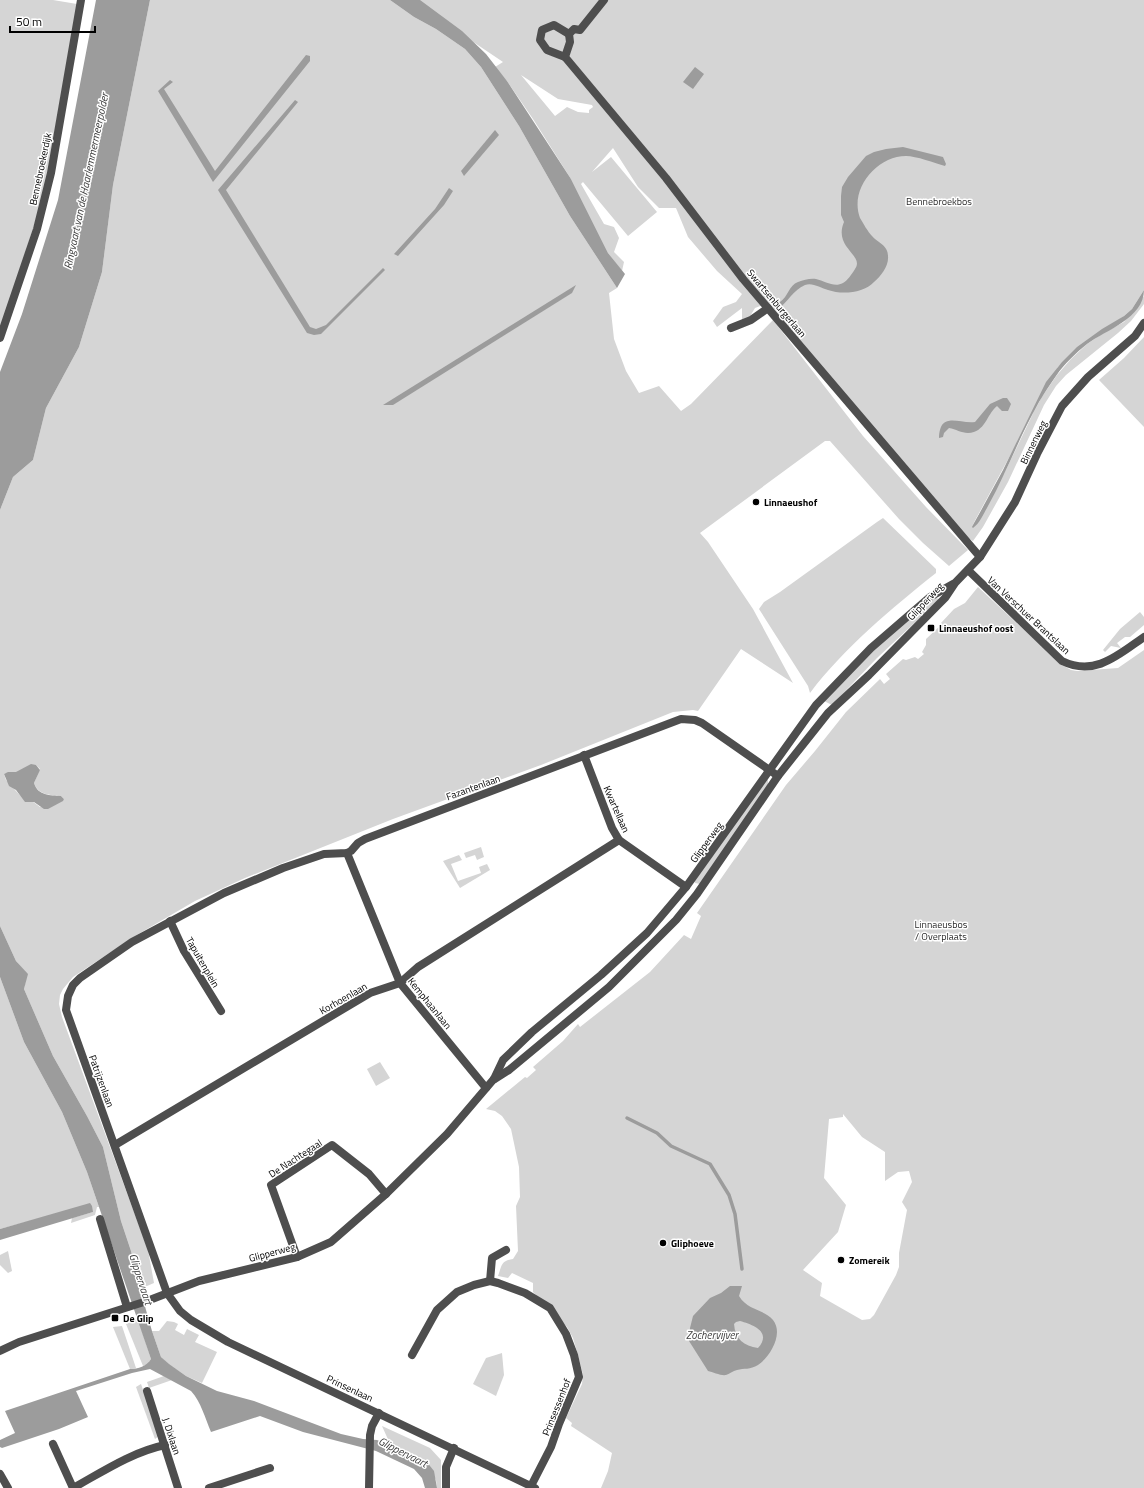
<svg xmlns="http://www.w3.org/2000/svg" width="1144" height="1488" viewBox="0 0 1144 1488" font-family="'Titillium Web',sans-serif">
  <rect width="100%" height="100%" fill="#fff"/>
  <g fill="#d5d5d5" fill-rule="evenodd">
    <path d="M0,0H53L77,4L46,181L37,216L0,330Z"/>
    <path d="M150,0H390L414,17L436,29L465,49L481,67L519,126L570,216L617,288L609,293L614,339L626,371L639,393L659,386L681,411L691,404L773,320L863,436L926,507L968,550L949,566L923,543L899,519L830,441H825L700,533L708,542L753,609L793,683L741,649L698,711L693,710L673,712L541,765L393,819L245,878L195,901L135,936L73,977L63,989L60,995L59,1004L62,1017L148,1250L154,1283L140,1289L131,1251L121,1221L103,1147L87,1116L53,1056L24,989L27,974L16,961L0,926V510L13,477L33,460L46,408L79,347L102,272L113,185ZM36,765L40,769L34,783C38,795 50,795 61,796L64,799L40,807L32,801L26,802L6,780L4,774L11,772L16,773Z"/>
    <path d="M411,0H1144V290L1132,309L1124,316L1073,353L1058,367L972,526L1004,474L1039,401L1057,375L1071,359L1087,344L1102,334L1124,322L1144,296V304L1131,321L1118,333L1066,375L1056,386L1044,405L1008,482L983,527L973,541L968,538L763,305L755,308L749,318L742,323V308L717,327L713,321L723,307L736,302L742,294L717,271L688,237L676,208H659L638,187L613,148L592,172L611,157L657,212L628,236L583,182L581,184L604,224L614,227L619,238L614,252L624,262L622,271L608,253L571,179L533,119L507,81L495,67L503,62ZM521,75L558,99L592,105L593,107L589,110V113L578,112L567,107L555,116Z"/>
    <path d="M1144,337V427L1099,380L1124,358Z"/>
    <path d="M883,518L936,569V573C892,608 844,648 810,693L808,686L759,609L764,602L780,592L877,522Z"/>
    <path d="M978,587L1062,665L1071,670L1077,671L1118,668L1144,650V1488H601L608,1471L612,1453L571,1426L572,1423L566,1418L582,1384L583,1375L578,1355L573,1338L567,1327L533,1292V1283L512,1273L508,1278L498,1276C502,1265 501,1261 513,1259L518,1251L516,1206L520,1197L519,1167L511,1129L502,1116L495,1111L486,1109L525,1077L527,1078L536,1070L533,1067L563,1041L578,1024L580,1027L650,972L684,935L691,939L701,916L697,913L786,785L815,751L846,712L880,679L884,684L890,679L886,674L903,659L906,660L915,657L918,659L924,654L922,652L926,645V639L942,624L941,623L954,609L965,603ZM843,1114L862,1137L885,1152V1181L898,1172L909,1171L912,1182L902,1202L907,1210L899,1253V1267L896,1275L874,1315L870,1319L862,1320L820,1296L822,1283L803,1270L838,1232L846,1205L824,1178L829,1119L843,1117Z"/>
    <path d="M935,596L939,600L877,658L832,705L824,701L868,655Z"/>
    <path d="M1140,612L1144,617V625L1130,637H1125L1117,643L1121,648L1111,646L1105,652L1103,650L1120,629Z"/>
    <path d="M764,780H768V785L700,884L695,883L693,879Z"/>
    <path d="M481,847L484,857L477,860L475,855L466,858L464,853Z"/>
    <path d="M459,855L462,860L451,864L458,881L481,873L479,867L487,864L490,870L460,888L443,861Z"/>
    <path d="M0,977L24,1042L62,1112L87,1172L99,1207H97L95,1215L71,1223L72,1218L93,1212L52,1215L0,1229Z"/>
    <path d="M380,1062L390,1078L376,1086L367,1069Z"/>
    <path d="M8,1251L12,1271L8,1273L0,1265V1255Z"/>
    <path d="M138,1319L151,1359L148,1364L143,1366L126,1324Z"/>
    <path d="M167,1321L174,1322L178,1324L175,1330L184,1335L187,1329L199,1335L195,1342L217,1352L202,1383L186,1376L168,1364L161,1357L152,1331H159Z"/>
    <path d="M122,1326L136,1368L130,1369L113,1327Z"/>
    <path d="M502,1353L504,1375L496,1396L473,1384L486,1358Z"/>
    <path d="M164,1376L172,1380L149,1388L147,1382Z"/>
    <path d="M141,1384L159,1436L155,1439L136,1387Z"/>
    <path d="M382,1426L430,1448L441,1460V1488H437L436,1480L426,1461L391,1446Z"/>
  </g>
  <g fill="#9c9c9c" fill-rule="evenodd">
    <path d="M96,0H150L113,185L102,272L79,347L46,408L33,460L13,477L0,510V372L22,314L58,200Z"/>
    <path d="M390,0H420L462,31L486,54L507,81L571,179L608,253L625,274L617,288L570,216L519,126L481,67L465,49L436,29L414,17Z"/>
    <path d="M306,55L310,56V61L213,182L158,91L170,80L173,82L164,89L215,171Z"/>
    <path d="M695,67L704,74L693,89L683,82Z"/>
    <path d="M295,100L298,102L226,190L310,327L316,329L326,325L383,268L385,270L321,334L314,335L307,333L218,190Z"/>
    <path d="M495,130L499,135L464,176L461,171Z"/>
    <path d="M903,147L943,157L946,164L945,166C935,163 916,156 906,156C877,156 849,189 860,218C863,223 868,232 872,236C878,243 888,245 888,256C889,266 881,276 874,282C864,293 842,295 828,290C821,288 812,282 805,285C793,290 788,302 778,309L773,303L777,301L780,302C788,297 789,285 798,282C804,280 810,278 816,279C825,281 834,288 843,283C847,281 852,274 855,269C865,255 833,248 844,222L841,215V196L842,187L848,177L866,156L874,152L886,149Z"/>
    <path d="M449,188L453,191L444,205L398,256L394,254L435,209Z"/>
    <path d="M576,285L572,293L393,405H383Z"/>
    <path d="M1144,290C1144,318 1106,330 1087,344C1076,353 1064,364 1056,376C1050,385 1044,393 1039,402C1020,435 1007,472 988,506C984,513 980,523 973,528L972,527L1003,470L1046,382L1062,362L1077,347L1102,329L1124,316L1132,309Z"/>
    <path d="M1003,398H1007L1011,404L1008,411H1002L997,406C986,415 986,432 968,433C961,433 956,429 949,428L944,433L943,437L939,438C940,411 958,424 975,422L990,404Z"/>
    <path d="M31,764L36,765L40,770L34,783C38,796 50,795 61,796L64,799L63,801L48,809H44L34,802H25L16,790L9,786L4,774L8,772H16Z"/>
    <path d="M0,926L16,961L28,974L24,989L53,1056L87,1116L103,1147L121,1221L131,1251L140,1289L152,1331L161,1357L169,1364L186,1376L217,1391L254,1401L341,1434L363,1439L377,1440L426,1461L434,1471L437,1488H425L422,1478L414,1469L376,1451L303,1432L260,1416L211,1432C205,1418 201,1402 191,1391L150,1369L132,1373L76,1391L88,1417L59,1429L2,1448L0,1447V1440L15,1433L5,1411L130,1369C138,1369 147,1366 151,1359L87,1172L62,1112L24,1042L0,977Z"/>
    <path d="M90,1203L92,1206L93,1212L0,1240V1229Z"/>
    <path d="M730,1286H742L739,1296C748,1311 764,1309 773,1320C784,1334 770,1357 758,1365C750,1370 744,1368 737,1370C733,1371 729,1374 726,1375C721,1376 713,1372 708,1371L689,1341L690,1328L693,1316L710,1298L721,1293ZM740,1321C754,1325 772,1332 758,1348C744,1346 735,1339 734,1324L736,1322Z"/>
  </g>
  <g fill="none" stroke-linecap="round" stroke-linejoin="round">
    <path stroke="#9c9c9c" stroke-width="3.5" d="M627,1118L657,1133L671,1146L710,1164L729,1195L735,1214L742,1269"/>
    <g stroke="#4e4e4e" stroke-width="8">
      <path d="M604,0L580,30L574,29L569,34L570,42L565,57L666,178L743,279L980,557"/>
      <path d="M565,57L547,50L540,40L542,30L554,25L569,34"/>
      <path d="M731,328L751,320L768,308"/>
      <path d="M968,570L1062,661C1095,677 1118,655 1144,637"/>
      <path d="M584,755L612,828L619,840L686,887"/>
      <path d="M347,853L400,983L486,1088"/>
      <path d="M170,921L184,951L221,1011"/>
      <path d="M115,1145L370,993L400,983L418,967L619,840"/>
      <path d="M100,1219L127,1307"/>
      <path d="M297,1257L271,1185L332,1145L369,1174L386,1194"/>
      <path d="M490,1281L492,1258L506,1250"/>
      <path d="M167,1293L66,1010L68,996L73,985L80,978L132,942L224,893L283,868L324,854L347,853L351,851L358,843L365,839L681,719L695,720L702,723L778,776"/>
      <path d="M412,1355L437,1310L457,1292L474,1285L490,1281L498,1283L525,1293L550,1308L566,1334L574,1355L579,1377L559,1424L551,1447L531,1486"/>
      <path d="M147,1391L178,1488"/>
      <path d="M53,1444L73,1488"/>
      <path d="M0,1474L8,1488"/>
      <path d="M73,1488C102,1472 132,1452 165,1445"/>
      <path d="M209,1488L270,1468"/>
      <path d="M369,1488L370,1435L372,1426L379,1413"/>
      <path d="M446,1488V1467L454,1448"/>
    </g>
    <g stroke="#4e4e4e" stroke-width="8">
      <path d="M0,338L37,229L51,173L81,0"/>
      <path d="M494,1079L503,1060L532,1032L601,975L647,933L686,887L816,705L871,648L930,597L953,584"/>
      <path d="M167,1293L180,1311L191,1320L228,1342L535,1488"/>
      <path d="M0,1351L19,1342L147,1301L199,1281L297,1257L331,1242L386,1194L447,1134L493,1080L509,1070L609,987L676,920L697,894L778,776L828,713L869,675L937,606L945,598L955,583L980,557L1015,502L1037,454L1062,406L1088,377L1135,336L1144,323"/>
    </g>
  </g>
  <g fill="#000" stroke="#fff" stroke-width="1.5">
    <circle cx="756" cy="502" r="4"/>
    <rect x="927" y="624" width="8" height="8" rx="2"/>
    <circle cx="663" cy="1243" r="4"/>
    <circle cx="841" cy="1260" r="4"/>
    <rect x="111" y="1314" width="8" height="8" rx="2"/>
  </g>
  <g text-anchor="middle" stroke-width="3" stroke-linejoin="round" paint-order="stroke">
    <g font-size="10" fill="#000" stroke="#fff">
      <text transform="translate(40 169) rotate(-78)" y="4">Bennebroekerdijk</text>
      <text transform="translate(777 303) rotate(50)" y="4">Swartsenburgerlaan</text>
      <text transform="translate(1033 442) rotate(-64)" y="4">Binnenweg</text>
      <text transform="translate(925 601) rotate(-47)" y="4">Glipperweg</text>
      <text transform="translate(1029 615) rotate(43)" y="4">Van Verschuer Brantslaan</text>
      <text transform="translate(473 787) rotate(-20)" y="4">Fazantenlaan</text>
      <text transform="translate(617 809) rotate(66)" y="4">Kwartellaan</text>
      <text transform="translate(706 842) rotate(-54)" y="4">Glipperweg</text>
      <text transform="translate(203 962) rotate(60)" y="4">Tapuitenplein</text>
      <text transform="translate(343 998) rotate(-30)" y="4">Korhoenlaan</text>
      <text transform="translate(430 1003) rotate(51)" y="4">Kemphaanlaan</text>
      <text transform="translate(102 1081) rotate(70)" y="4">Patrijzenlaan</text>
      <text transform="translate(295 1158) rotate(-33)" y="4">De Nachtegaal</text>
      <text transform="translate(272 1252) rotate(-15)" y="4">Glipperweg</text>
      <text transform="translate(350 1388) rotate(25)" y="4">Prinsenlaan</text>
      <text transform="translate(556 1407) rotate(-68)" y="4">Prinsessenhof</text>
      <text transform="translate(172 1436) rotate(72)" y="4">J. Dixlaan</text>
    </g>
    <g font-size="10" fill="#2c2c2c" stroke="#fff">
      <text x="939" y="205">Bennebroekbos</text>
      <text x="941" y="928">Linnaeusbos<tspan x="941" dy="12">/ Overplaats</tspan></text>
    </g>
    <g font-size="10" font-weight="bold" fill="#000" stroke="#fff" text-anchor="start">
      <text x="764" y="506">Linnaeushof</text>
      <text x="939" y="632">Linnaeushof oost</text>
      <text x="671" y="1247">Gliphoeve</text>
      <text x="849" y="1264">Zomereik</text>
      <text x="123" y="1322">De Glip</text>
    </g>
    <g font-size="11" font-style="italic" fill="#3d3d3d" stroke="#fff">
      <text transform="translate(86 181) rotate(-78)" y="4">Ringvaart van de Haarlemmermeerpolder</text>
      <text transform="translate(141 1279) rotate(72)" y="4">Glippervaart</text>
      <text x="712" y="1339">Zochervijver</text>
      <text transform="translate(403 1452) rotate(27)" y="4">Glippervaart</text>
    </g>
  </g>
  <path d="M10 26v6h85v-6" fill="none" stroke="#000000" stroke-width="2"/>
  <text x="16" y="26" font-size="12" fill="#000000" stroke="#ffffff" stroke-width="3" paint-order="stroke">50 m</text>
</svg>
